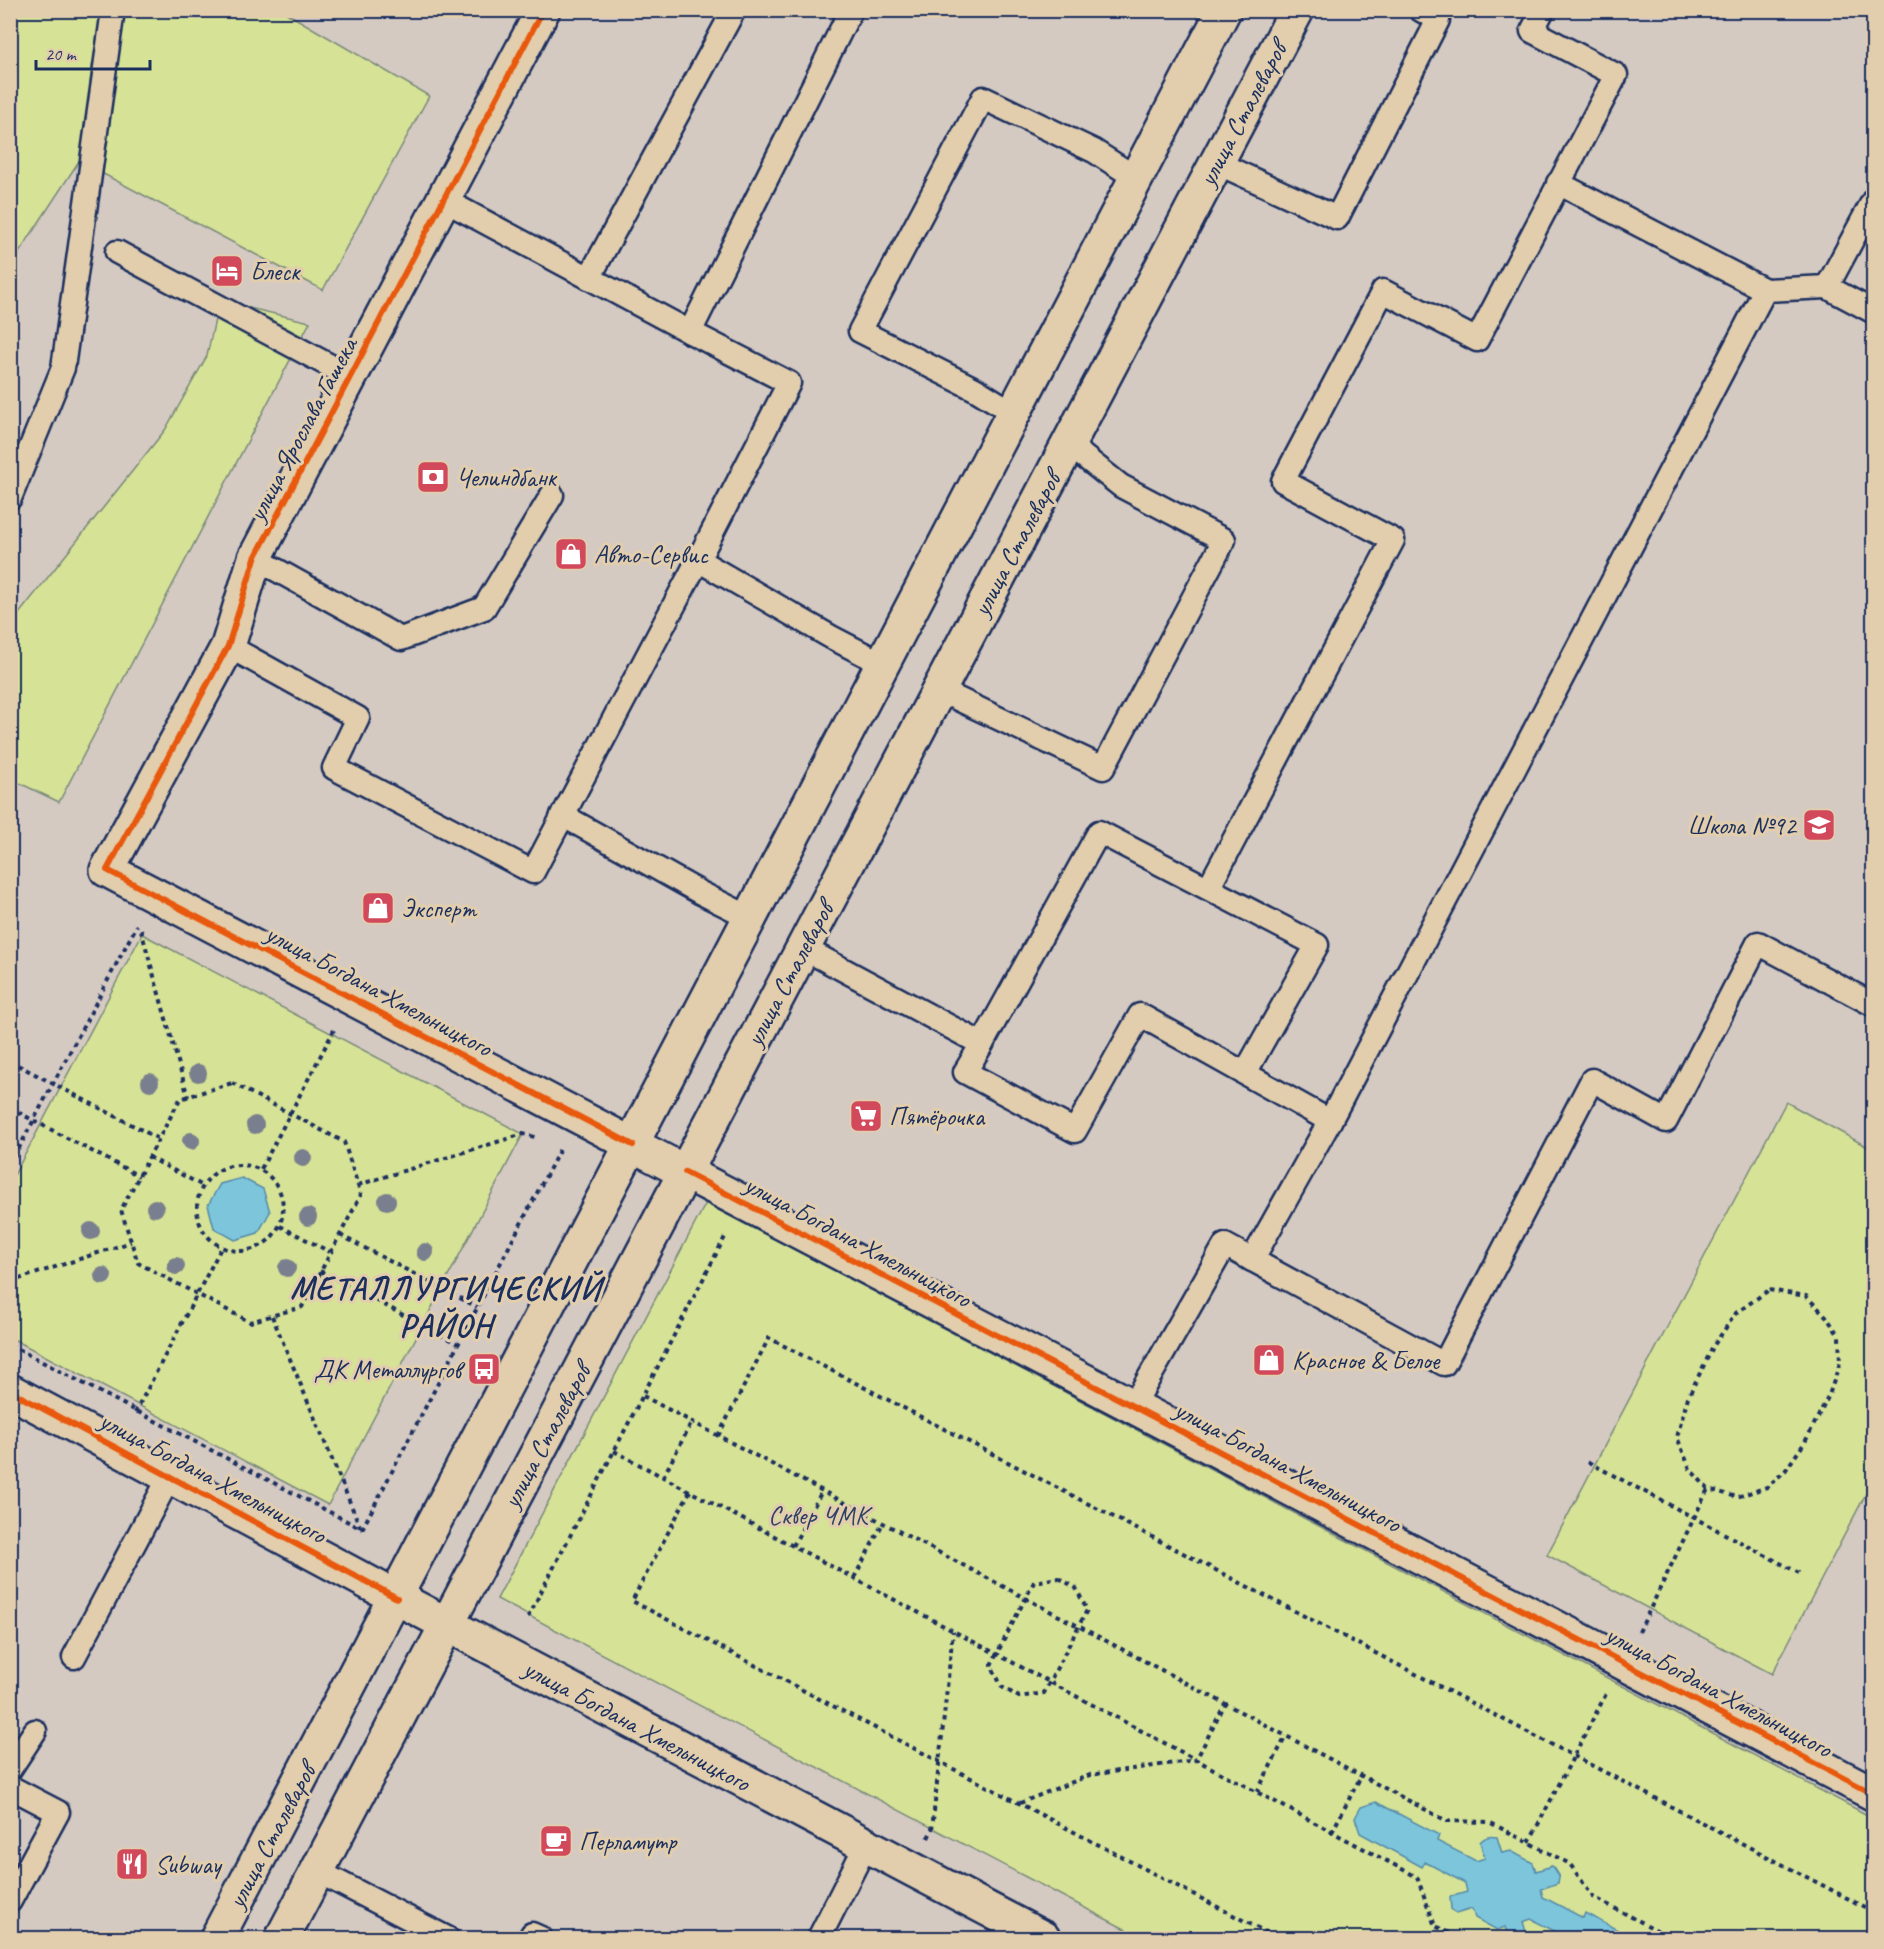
<svg xmlns="http://www.w3.org/2000/svg" width="1884" height="1949" viewBox="0 0 1884 1949" font-family="Caveat,sans-serif">
  <rect width="100%" height="100%" fill="#d4cac2"/>
  <filter id="ink" filterUnits="userSpaceOnUse"><feTurbulence type="fractalNoise" baseFrequency=".0167" numOctaves="2"/><feDisplacementMap in="SourceGraphic" scale="12" xChannelSelector="R" yChannelSelector="G"/><feConvolveMatrix kernelMatrix="1 2 1 2 8 2 1 2 1" color-interpolation-filters="sRGB"/></filter>
  <g filter="url(#ink)">
    <g fill="#d6e295" stroke="#78887a" stroke-width="1.5">
      <path d="M11,11H283L429,96L323,290L79,161L11,265Z"/>
      <path d="M219,301L310,322L59,802L11,779L10,625L165,430L207,356Z"/>
      <path d="M142,934L523,1134L328,1505L11,1338L10,1183Z"/>
      <path d="M1786,1102L1873,1150V1480L1772,1674L1547,1555Z"/>
      <path d="M706,1203L1873,1818V1938H1142L497,1599Z"/>
    </g>
    <g fill="#7bc5db" stroke="#5589a9" stroke-width="1.5">
      <path d="M242,1178L263,1189L270,1212L258,1233L235,1240L214,1228L208,1205L220,1184Z"/>
      <path d="M1376,1802L1439,1835L1437,1841L1476,1861L1485,1858L1480,1842C1486,1836 1489,1836 1497,1837L1502,1853L1511,1851L1533,1863L1536,1871L1552,1866L1559,1877L1558,1883L1541,1889L1543,1897L1583,1918L1585,1913L1633,1938H1568L1531,1919L1523,1922L1528,1938H1509L1505,1927L1497,1930L1475,1918L1472,1909L1456,1914L1451,1909L1450,1897L1467,1892L1465,1883L1425,1862L1422,1867L1360,1833L1355,1818L1361,1807Z"/>
    </g>
    <g fill="none" stroke-linecap="round" stroke-linejoin="round">
      <g stroke="#1b2f5e" stroke-width="27">
        <g id="service">
          <path d="M1217,163L1337,218L1438,20L1421,10"/>
          <path d="M1558,183L1765,290"/>
          <path d="M117,252L351,377"/>
          <path d="M589,278L734,10"/>
          <path d="M1827,287L1874,312"/>
          <path d="M690,332L851,10"/>
          <path d="M1014,413L975,389L860,331L983,98L1094,151L1136,178"/>
          <path d="M10,498L63,368L113,10"/>
          <path d="M255,558L401,639L484,608L552,495"/>
          <path d="M698,560L831,637L883,664"/>
          <path d="M228,646L358,718L334,768L533,872L698,560L789,383L690,332L444,200"/>
          <path d="M939,690L1103,768L1224,540L1121,486L1068,444"/>
          <path d="M562,815L701,893L751,918"/>
          <path d="M1209,887L1393,540L1283,481L1383,291L1477,340L1616,75L1532,31L1543,10"/>
          <path d="M803,948L982,1044L965,1072L1075,1131L1140,1015L1330,1121"/>
          <path d="M982,1044L1099,832L1317,945L1245,1073"/>
          <path d="M1252,1260L1330,1121L1765,290L1827,287L1874,199"/>
          <path d="M1133,1406L1225,1245L1444,1364L1592,1080L1666,1121L1758,943L1874,1005"/>
          <path d="M74,1657L170,1476"/>
          <path d="M10,1769L35,1731"/>
          <path d="M10,1787L58,1812L10,1901"/>
          <path d="M317,1871L447,1938"/>
          <path d="M530,1938L532,1934L541,1938"/>
          <path d="M819,1938L866,1845"/>
        </g>
      </g>
      <g stroke="#1b2f5e" stroke-width="38">
        <g id="minor">
          <path d="M543,10L255,558L228,646L107,870L633,1145"/>
          <path d="M685,1172L1874,1794"/>
          <path d="M10,1391L397,1598"/>
        </g>
      </g>
      <g stroke="#1b2f5e" stroke-width="38">
        <g id="secondary">
          <path d="M633,1145L685,1172"/>
          <path d="M397,1598L1043,1938"/>
          <path d="M217,1938L1224,10"/>
          <path d="M282,1938L1297,10"/>
        </g>
      </g>
      <g stroke="#1b2f5e" stroke-width="4" stroke-dasharray="4.5 4.5" stroke-linecap="butt">
        <path d="M141,930L188,1097"/>
        <path d="M10,1061L159,1139"/>
        <path d="M232,1083L344,1142L361,1195L302,1307L250,1322L138,1263L121,1210L180,1099Z"/>
        <path d="M10,1108L139,1176"/>
        <path d="M149,1157L201,1185"/>
        <circle cx="240" cy="1208" r="43"/>
        <path d="M10,1165L137,925"/>
        <path d="M261,1169L334,1030"/>
        <path d="M358,1185L523,1134L535,1137"/>
        <path d="M280,1226L330,1252"/>
        <path d="M340,1235L477,1307"/>
        <path d="M320,1271L458,1344"/>
        <path d="M10,1282L131,1242"/>
        <path d="M1769,1290L1806,1296L1826,1316L1839,1336L1840,1363L1829,1395L1805,1442L1785,1471L1767,1487L1737,1497L1708,1489L1690,1469L1677,1437L1688,1397L1714,1345L1736,1313Z"/>
        <path d="M272,1316L361,1529"/>
        <path d="M10,1345L362,1529"/>
        <path d="M643,1396L1447,1821L1489,1822L1570,1864L1593,1897L1672,1938"/>
        <path d="M135,1413L221,1248"/>
        <path d="M718,1436L769,1338L1874,1912"/>
        <path d="M614,1451L1417,1877L1435,1926L1459,1938"/>
        <path d="M1588,1462L1801,1574"/>
        <path d="M663,1477L692,1422"/>
        <path d="M690,1491L632,1601L1277,1938"/>
        <path d="M362,1529L561,1147"/>
        <path d="M793,1546L822,1491"/>
        <path d="M854,1578L883,1523"/>
        <path d="M1059,1578L1076,1588L1087,1610L1044,1693L1019,1697L1002,1687L991,1665L1034,1582Z"/>
        <path d="M528,1617L726,1235"/>
        <path d="M1639,1632L1708,1489"/>
        <path d="M1257,1792L1286,1736"/>
        <path d="M1020,1803L1090,1775L1196,1760L1225,1704"/>
        <path d="M1332,1832L1361,1776"/>
        <path d="M928,1838L932,1830L953,1631"/>
        <path d="M1529,1842L1606,1694"/>
      </g>
      <use href="#service" stroke="#e2cead" stroke-width="22"/>
      <use href="#minor" stroke="#e2cead" stroke-width="33"/>
      <use href="#secondary" stroke="#e2cead" stroke-width="33"/>
      <g stroke="#e2cead" stroke-width="10">
        <g id="cycleway">
          <path d="M543,10L255,558L228,646L107,870L633,1145"/>
          <path d="M685,1172L1874,1794"/>
          <path d="M10,1391L397,1598"/>
        </g>
      </g>
      <use href="#cycleway" stroke="#e8590c" stroke-width="6"/>
    </g>
    <g fill="#797f8e">
      <circle cx="198" cy="1073" r="9"/>
      <circle cx="150" cy="1082" r="9"/>
      <circle cx="255" cy="1125" r="9"/>
      <circle cx="191" cy="1141" r="9"/>
      <circle cx="303" cy="1158" r="9"/>
      <circle cx="387" cy="1201" r="9"/>
      <circle cx="155" cy="1208" r="9"/>
      <circle cx="308" cy="1217" r="9"/>
      <circle cx="91" cy="1231" r="9"/>
      <circle cx="425" cy="1252" r="9"/>
      <circle cx="176" cy="1266" r="9"/>
      <circle cx="287" cy="1268" r="9"/>
      <circle cx="103" cy="1276" r="9"/>
    </g>
  </g>
  <defs>
    <g id="hotel-square" transform="scale(1.725)"><rect x="-9" y="-9" width="18" height="18" rx="4" fill="#d1495b" stroke="#e2cead"/><path d="M-6-4.5h1.5V1H6V5H4.5V3h-9V5H-6ZM-4 0a1.8 1.8 0 1 1 3.6 0ZM.5 0V-2.5h3Q6-2.5 6 0Z" fill="#fff"/></g>
    <g id="bank-square" transform="scale(1.725)"><rect x="-9" y="-9" width="18" height="18" rx="4" fill="#d1495b" stroke="#e2cead"/><path d="M-6-4H6V4H-6ZM0-2.3a2.3 2.3 0 1 0 0 4.6a2.3 2.3 0 1 0 0-4.6Z" fill="#fff"/></g>
    <g id="shop-square" transform="scale(1.725)"><rect x="-9" y="-9" width="18" height="18" rx="4" fill="#d1495b" stroke="#e2cead"/><path d="M-5-2.5h2.3a2.7 3.5 0 0 1 5.4 0H5L5.5 6h-11ZM-1.5-2.5h3a1.5 2.3 0 0 0-3 0Z" fill="#fff"/></g>
    <g id="school-square" transform="scale(1.725)"><rect x="-9" y="-9" width="18" height="18" rx="4" fill="#d1495b" stroke="#e2cead"/><path d="M0-5L7-2L0 1L-7-2ZM-4 1L0 2.5L4 1V4Q0 6-4 4Z" fill="#fff"/></g>
    <g id="supermarket-square" transform="scale(1.725)"><rect x="-9" y="-9" width="18" height="18" rx="4" fill="#d1495b" stroke="#e2cead"/><path d="M-6-5.5h2.5l.6 2H6L4.5 2H-2.5L-4.4-4H-6ZM-1.5 3.2a1.3 1.3 0 1 0 .1 0ZM3 3.2a1.3 1.3 0 1 0 .1 0Z" fill="#fff"/></g>
    <g id="bus-square" transform="scale(1.725)"><rect x="-9" y="-9" width="18" height="18" rx="4" fill="#d1495b" stroke="#e2cead"/><path d="M-5-6H5V4H4V6H2V4H-2V6H-4V4H-5ZM-3.5-4V0h7V-4ZM-3.5 1.2v1.5H-2V1.2ZM2 1.2v1.5H3.5V1.2Z" fill="#fff"/></g>
    <g id="cafe-square" transform="scale(1.725)"><rect x="-9" y="-9" width="18" height="18" rx="4" fill="#d1495b" stroke="#e2cead"/><path d="M-5.5-4.5H6V0H3Q3 3.5 0 3.5H-2.5Q-5.5 3.5-5.5 0ZM3-3.2v2h1.7v-2ZM-6 4.5H4V6H-6Z" fill="#fff"/></g>
    <g id="restaurant-square" transform="scale(1.725)"><rect x="-9" y="-9" width="18" height="18" rx="4" fill="#d1495b" stroke="#e2cead"/><path d="M-5-6h1v4h1v-4h1v4h1v-4h1v5L-1.5 .5V6h-2V.5L-5-1ZM5-6V6H3V1.5H1.5Q1.5-4 5-6Z" fill="#fff"/></g>
  </defs>
  <g fill-rule="evenodd">
    <use href="#hotel-square" x="227" y="271"/>
    <use href="#bank-square" x="433" y="477"/>
    <use href="#shop-square" x="571" y="554"/>
    <use href="#school-square" x="1819" y="825"/>
    <use href="#shop-square" x="378" y="908"/>
    <use href="#supermarket-square" x="866" y="1116"/>
    <use href="#shop-square" x="1269" y="1360"/>
    <use href="#bus-square" x="484" y="1369"/>
    <use href="#cafe-square" x="556" y="1841"/>
    <use href="#restaurant-square" x="132" y="1864"/>
  </g>
  <g text-anchor="middle" stroke-width="6" stroke-linejoin="round" paint-order="stroke">
    <g font-size="26" fill="#1b2f5e" stroke="#e2cead">
      <text transform="translate(1242 114) rotate(-62)" y="9">улица Сталеваров</text>
      <text transform="translate(302 429) rotate(-62)" y="9">улица Ярослава Гашека</text>
      <text transform="translate(1016 544) rotate(-62)" y="9">улица Сталеваров</text>
      <text transform="translate(789 974) rotate(-62)" y="9">улица Сталеваров</text>
      <text transform="translate(379 990) rotate(28)" y="9">улица Богдана Хмельницкого</text>
      <text transform="translate(858 1241) rotate(28)" y="9">улица Богдана Хмельницкого</text>
      <text transform="translate(546 1436) rotate(-62)" y="9">улица Сталеваров</text>
      <text transform="translate(1288 1466) rotate(28)" y="9">улица Богдана Хмельницкого</text>
      <text transform="translate(213 1477) rotate(28)" y="9">улица Богдана Хмельницкого</text>
      <text transform="translate(1719 1691) rotate(28)" y="9">улица Богдана Хмельницкого</text>
      <text transform="translate(637 1725) rotate(28)" y="9">улица Богдана Хмельницкого</text>
      <text transform="translate(271 1836) rotate(-62)" y="9">улица Сталеваров</text>
    </g>
    <g font-size="26" fill="#1b2f5e" stroke="#e2cead" text-anchor="start">
      <text x="250" y="280">Блеск</text>
      <text x="456" y="486">Челиндбанк</text>
      <text x="594" y="563">Авто-Сервис</text>
      <text x="1796" y="834" text-anchor="end">Школа №92</text>
      <text x="401" y="917">Эксперт</text>
      <text x="889" y="1125">Пятёрочка</text>
      <text x="1292" y="1369">Красное &amp; Белое</text>
      <text x="461" y="1378" text-anchor="end">ДК Металлургов</text>
      <text x="579" y="1850">Перламутр</text>
      <text x="155" y="1873">Subway</text>
    </g>
    <g font-size="26" fill="#2e4164" stroke="#e2cead">
      <text x="818" y="1524">Сквер ЧМК</text>
    </g>
    <g font-size="32" font-weight="bold" letter-spacing="1.5" fill="#1b2f5e" stroke="#e2cead">
      <text x="446" y="1299">МЕТАЛЛУРГИЧЕСКИЙ<tspan x="446" dy="37">РАЙОН</tspan></text>
    </g>
  </g>
  <rect width="1884" height="1949" fill="none" stroke="#e2cead" stroke-width="36"/>
  <rect x="18" y="18" width="1848" height="1913" fill="none" stroke="#1b2f5e" stroke-width="2" filter="url(#ink)"/>
  <path d="M36 60v9h114v-9" fill="none" stroke="#1b2f5e" stroke-width="3"/>
  <text x="45" y="60" font-size="18" fill="#1b2f5e" stroke="#e2cead" stroke-width="4.5" paint-order="stroke">20 m</text>
</svg>
